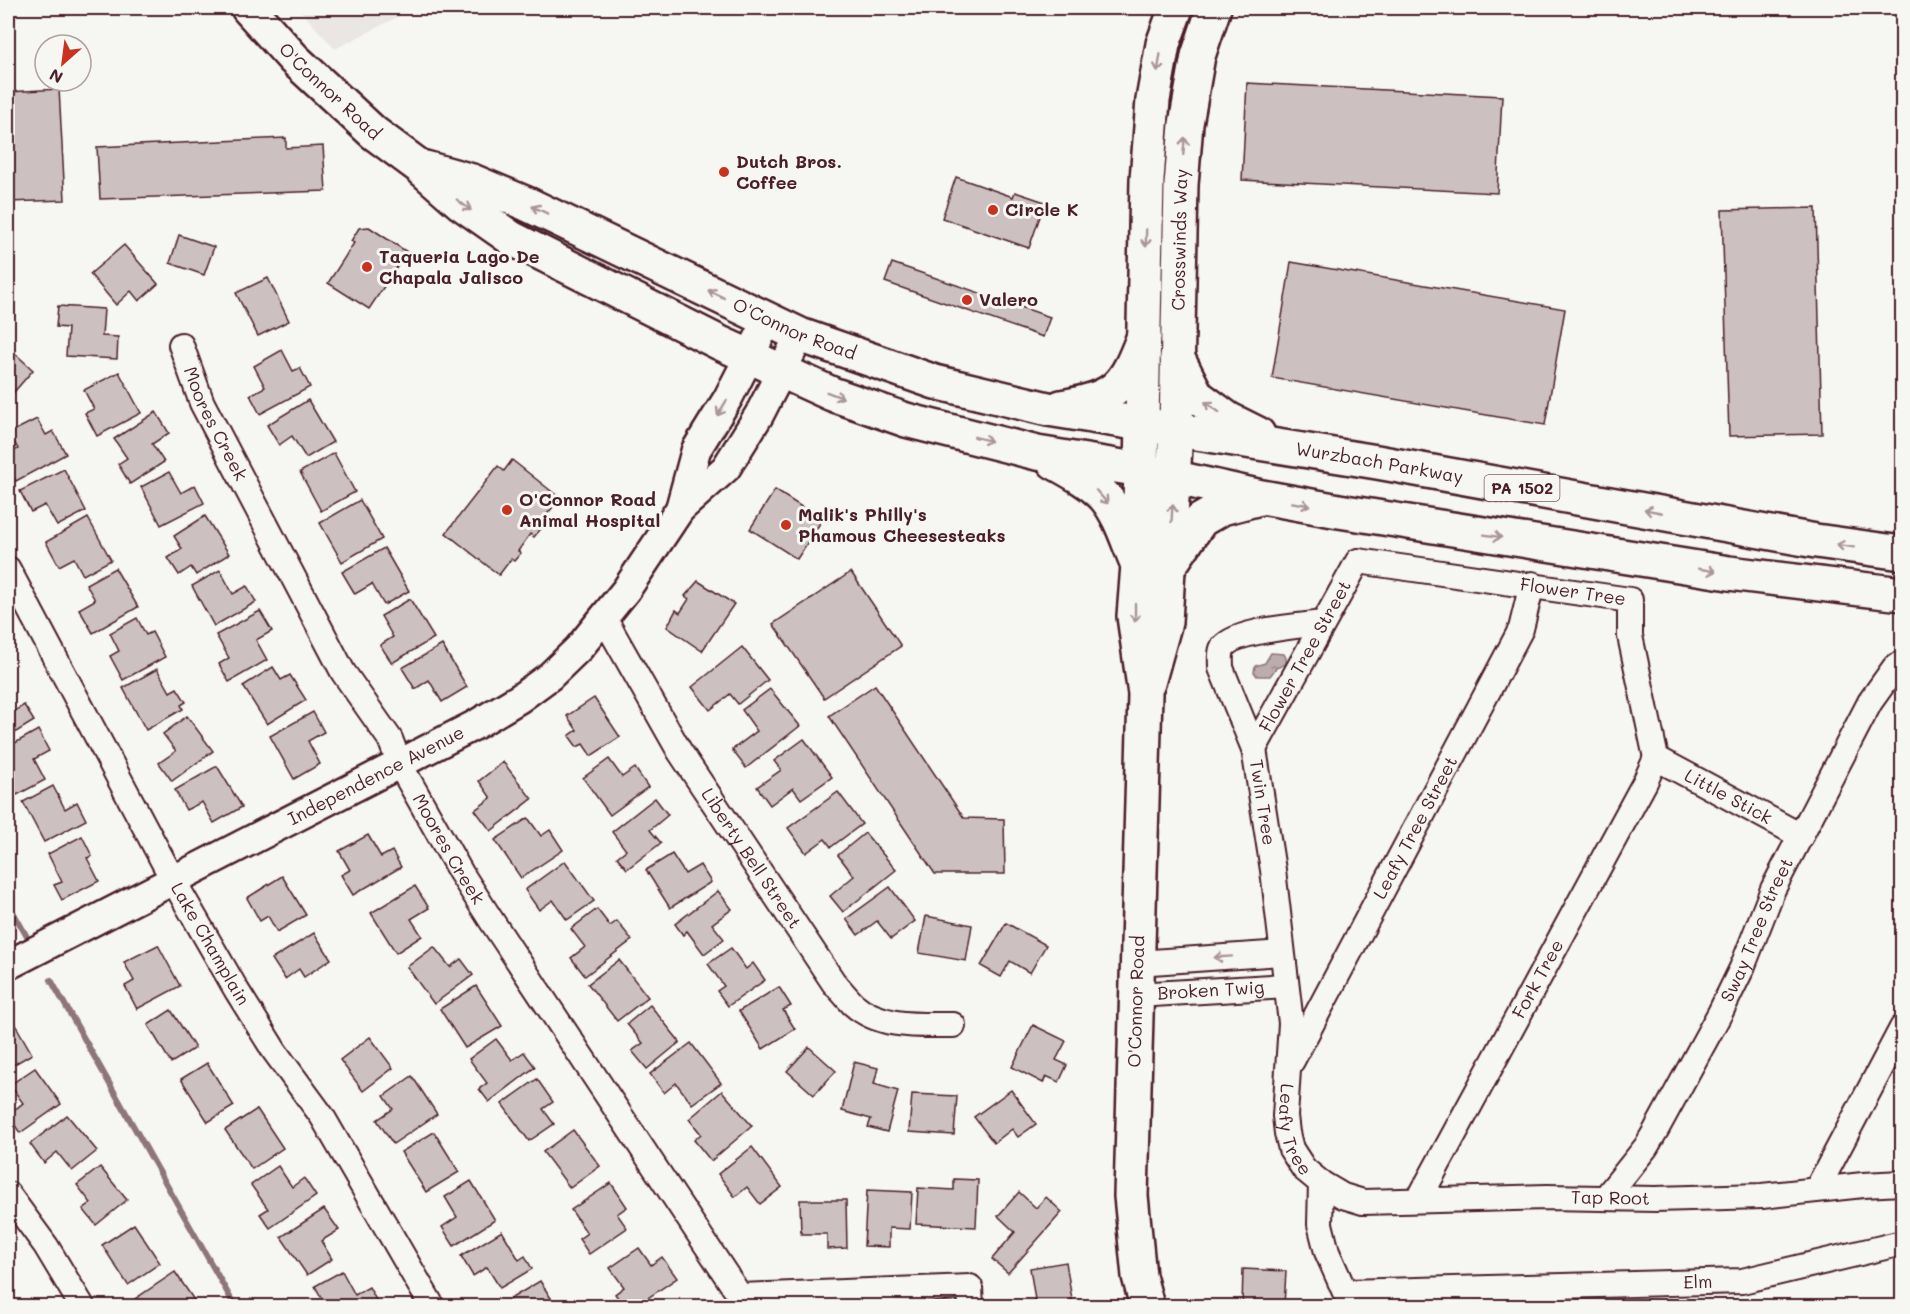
<svg xmlns="http://www.w3.org/2000/svg" width="1910" height="1314" viewBox="0 0 1910 1314" font-family="Mali,sans-serif">
  <defs>
    <pattern id="water-ripples" width="26" height="14" patternUnits="userSpaceOnUse" patternTransform="scale(1.5)"><rect width="26" height="14" fill="#bbadae"/><path d="M2 4q2-2 4 0t4 0M15 11q2-2 4 0t4 0" fill="none" stroke="#9a8c8e"/></pattern>
  </defs>
  <rect width="100%" height="100%" fill="#f6f6f2"/>
  <filter id="ink" filterUnits="userSpaceOnUse"><feTurbulence type="fractalNoise" baseFrequency=".0167" numOctaves="2"/><feDisplacementMap in="SourceGraphic" scale="12" xChannelSelector="R" yChannelSelector="G"/><feConvolveMatrix kernelMatrix="1 2 1 2 8 2 1 2 1" color-interpolation-filters="sRGB"/></filter>
  <g filter="url(#ink)">
    <path fill="#e9e6e3" d="M298,8H415L335,49Z"/>
    <path fill="url(#water-ripples)" stroke="#8e747a" stroke-width="1.5" d="M1271,653L1284,654L1286,658V664L1276,668L1270,676H1257L1254,672L1255,666L1265,663Z"/>
    <g fill="none" stroke-linecap="round" stroke-linejoin="round">
      <g stroke="#8e747a" stroke-width="6">
        <path d="M8,903L26,935"/>
        <path d="M51,980L235,1306"/>
      </g>
    </g>
    <g fill="#ccc1c0" stroke="#4a1f2b" stroke-width="1.5">
      <path d="M1247,83L1502,96L1497,193L1242,180Z"/>
      <path d="M59,89L65,200L8,202V92Z"/>
      <path d="M286,138V148L323,146L326,191L100,199L97,147Z"/>
      <path d="M956,177L1013,197L1015,192L1045,202L1029,248L942,218Z"/>
      <path d="M1816,208L1822,434L1729,436L1722,210Z"/>
      <path d="M369,227L407,252L369,309L328,283L354,243L351,241L359,228Z"/>
      <path d="M179,235L214,247L204,275L170,263Z"/>
      <path d="M124,245L158,284L139,301L131,291L116,305L90,274Z"/>
      <path d="M1291,262L1565,309L1545,425L1272,378Z"/>
      <path d="M892,263L1050,317L1043,337L885,282Z"/>
      <path d="M268,278L289,321L258,336L236,293Z"/>
      <path d="M58,306L104,309L102,336L118,337L117,359L66,356L68,328L56,327Z"/>
      <path d="M8,347L33,370L8,399Z"/>
      <path d="M282,350L293,371L300,368L310,387L260,414L250,395L265,387L254,366Z"/>
      <path d="M119,372L141,413L97,436L85,413L94,409L84,390Z"/>
      <path d="M308,400L333,442L306,458L292,436L279,445L267,425Z"/>
      <path d="M156,412L169,433L152,444L164,462L130,484L118,464L127,458L114,439Z"/>
      <path d="M37,419L46,435L53,431L66,454L16,481L8,467V454L18,449L9,433Z"/>
      <path d="M334,453L355,492L321,511L300,472Z"/>
      <path d="M512,460L560,498L541,522L544,525L534,537L530,534L518,551L521,553L514,561L511,559L499,575L446,533L498,466L504,471Z"/>
      <path d="M64,469L86,511L57,526L45,505L31,512L20,491Z"/>
      <path d="M169,472L181,493L195,485L204,503L161,525L141,487Z"/>
      <path d="M775,490L822,520L797,559L750,529Z"/>
      <path d="M360,500L382,539L342,562L320,523Z"/>
      <path d="M205,516L229,554L196,575L191,567L179,575L168,558L182,549L174,536Z"/>
      <path d="M88,518L111,560L83,575L74,558L59,566L46,542Z"/>
      <path d="M384,548L409,591L384,605L372,584L355,594L342,572Z"/>
      <path d="M115,568L138,607L93,633L79,609L95,600L86,584Z"/>
      <path d="M220,570L233,594L247,586L256,602L214,626L192,586Z"/>
      <path d="M851,572L901,646L824,698L773,624Z"/>
      <path d="M698,581L734,604L702,651L667,627L676,610L680,613L689,599L685,596Z"/>
      <path d="M410,599L434,638L392,663L380,645L393,637L381,616Z"/>
      <path d="M260,611L272,631L256,640L267,660L229,682L219,664L229,658L216,635Z"/>
      <path d="M137,618L146,635L152,632L165,657L123,680L110,656L119,651L110,633Z"/>
      <path d="M442,645L467,687L442,702L429,680L415,689L402,668Z"/>
      <path d="M742,647L768,680L738,704L730,694L710,710L692,687Z"/>
      <path d="M273,667L281,680L290,675L306,700L267,724L243,686Z"/>
      <path d="M157,669L170,692L177,688L186,702L181,705L183,709L146,730L123,688Z"/>
      <path d="M875,685L964,818L1004,819L1005,874H935L829,716Z"/>
      <path d="M770,689L800,726L746,768L732,750L757,731L742,710Z"/>
      <path d="M594,698L620,737L591,756L583,744L577,747L569,736L577,730L567,716Z"/>
      <path d="M24,705L34,721L8,737V715Z"/>
      <path d="M313,712L324,732L308,741L320,764L294,779L270,736Z"/>
      <path d="M187,716L213,751L172,781L159,763L176,751L163,734Z"/>
      <path d="M38,730L49,751L34,759L45,780L17,795L8,777V747Z"/>
      <path d="M804,739L832,777L801,799L793,788L770,805L757,787L781,770L774,761Z"/>
      <path d="M609,759L622,777L635,768L648,787L610,815L583,778Z"/>
      <path d="M503,762L532,799L491,831L475,810L491,798L479,781Z"/>
      <path d="M217,766L242,807L214,823L202,802L186,810L175,790Z"/>
      <path d="M53,786L65,809L77,802L86,820L44,842L23,802Z"/>
      <path d="M838,792L862,824L831,847L825,839L806,853L788,828Z"/>
      <path d="M655,798L668,815L650,830L661,843L627,869L617,857L626,850L612,832Z"/>
      <path d="M528,818L541,836L550,830L563,850L521,878L495,840Z"/>
      <path d="M865,833L896,870L843,912L830,896L854,876L838,855Z"/>
      <path d="M368,835L381,857L392,851L401,867L353,895L341,875L350,870L339,851Z"/>
      <path d="M82,836L92,856L87,858L99,881L62,900L54,885L62,882L48,854Z"/>
      <path d="M672,854L685,874L700,865L711,882L670,908L646,870Z"/>
      <path d="M565,861L594,901L567,920L553,900L539,910L525,890Z"/>
      <path d="M282,876L306,915L277,932L268,916L260,921L247,898Z"/>
      <path d="M415,886L429,908L411,919L422,936L396,953L371,913Z"/>
      <path d="M890,887L915,921L891,939L877,921L858,935L846,919Z"/>
      <path d="M718,891L732,909L712,924L724,939L704,954L687,931L683,935L675,924Z"/>
      <path d="M597,909L610,926L617,921L632,940L585,976L571,958L585,947L571,929Z"/>
      <path d="M926,916L972,925L966,961L919,953Z"/>
      <path d="M1006,923L1046,945L1030,973L1010,961L1001,977L981,966Z"/>
      <path d="M314,933L331,959L304,977L299,969L285,979L272,959Z"/>
      <path d="M158,945L180,986L137,1009L125,986L134,981L124,962Z"/>
      <path d="M434,947L450,967L461,959L473,975L434,1004L407,967Z"/>
      <path d="M731,948L746,969L753,963L765,980L728,1006L717,991L724,986L708,964Z"/>
      <path d="M619,960L648,997L617,1021L588,984Z"/>
      <path d="M476,986L502,1026L465,1048L440,1009Z"/>
      <path d="M779,987L791,1006L783,1010L795,1029L763,1049L739,1011Z"/>
      <path d="M650,1005L680,1042L647,1069L632,1051L643,1043L627,1024Z"/>
      <path d="M171,1010L195,1048L171,1063L148,1025Z"/>
      <path d="M8,1012L32,1054L8,1068Z"/>
      <path d="M1033,1025L1066,1041L1056,1060L1067,1065L1059,1082L1046,1076L1043,1083L1012,1067Z"/>
      <path d="M370,1037L393,1068L363,1091L340,1060Z"/>
      <path d="M496,1039L512,1060L524,1052L535,1067L489,1102L479,1089L487,1083L469,1059Z"/>
      <path d="M691,1043L721,1083L692,1104L676,1083L664,1093L650,1074Z"/>
      <path d="M809,1047L836,1071L814,1095L787,1071Z"/>
      <path d="M854,1062L878,1068L874,1084L898,1091L887,1132L868,1127L871,1119L842,1111Z"/>
      <path d="M207,1063L234,1106L208,1122L181,1079Z"/>
      <path d="M35,1068L61,1104L20,1133L8,1115L23,1103L10,1085Z"/>
      <path d="M412,1076L437,1114L393,1144L377,1120L393,1109L384,1096Z"/>
      <path d="M537,1079L553,1102L543,1109L554,1124L529,1141L502,1104Z"/>
      <path d="M1011,1090L1036,1124L1018,1137L1012,1129L994,1143L974,1117Z"/>
      <path d="M722,1091L752,1126L711,1161L694,1140L701,1134L689,1119Z"/>
      <path d="M912,1094L957,1096L954,1135L909,1132Z"/>
      <path d="M257,1109L283,1148L252,1169L225,1130Z"/>
      <path d="M67,1115L97,1151L72,1171L57,1152L44,1163L30,1144Z"/>
      <path d="M573,1130L600,1166L570,1188L543,1152Z"/>
      <path d="M434,1132L459,1172L426,1192L401,1152Z"/>
      <path d="M752,1147L782,1187L760,1204L747,1187L735,1197L718,1174Z"/>
      <path d="M278,1166L292,1187L304,1178L316,1196L270,1228L260,1214L268,1209L251,1185Z"/>
      <path d="M100,1167L127,1200L96,1225L83,1209L91,1203L77,1185Z"/>
      <path d="M954,1179L978,1180L976,1227L916,1224L918,1188L954,1190Z"/>
      <path d="M471,1181L495,1220L454,1246L442,1227L457,1217L445,1197Z"/>
      <path d="M611,1183L627,1207L617,1214L627,1228L589,1254L579,1239L587,1233L571,1210Z"/>
      <path d="M867,1190L912,1192L910,1229L889,1228V1247L864,1246Z"/>
      <path d="M1019,1192L1036,1208L1046,1197L1062,1212L1008,1273L992,1259L1015,1232L998,1216Z"/>
      <path d="M800,1200H846L847,1248L827,1249V1234H801Z"/>
      <path d="M324,1209L339,1230L321,1241L332,1259L307,1275L281,1237Z"/>
      <path d="M134,1224L160,1263L128,1285L102,1245Z"/>
      <path d="M502,1231L519,1260L525,1256L532,1269L500,1288L487,1267L473,1276L461,1256Z"/>
      <path d="M639,1248L651,1265L662,1257L677,1278L636,1306H624L615,1294L624,1287L610,1268Z"/>
      <path d="M1066,1262L1073,1306H1036L1030,1268Z"/>
      <path d="M1243,1269L1286,1271L1284,1306H1242Z"/>
      <path d="M342,1271L355,1295L369,1287L377,1302L369,1306H326L315,1286Z"/>
      <path d="M175,1272L198,1306H140L135,1299Z"/>
      <path d="M540,1281L556,1306H508L505,1302Z"/>
    </g>
    <g fill="none" stroke-linecap="round" stroke-linejoin="round">
      <g stroke="#4a1f2b" stroke-width="28">
        <g id="minor">
          <path id="s1" d="M181,345L202,403L343,672L390,739L400,765L461,873L491,920L740,1296L970,1287L971,1306"/>
          <path id="s2" d="M8,569L173,880L237,991L275,1052L322,1116L432,1306"/>
          <path id="s3" d="M604,618L680,752L834,983C840,989 846,997 853,1004C880,1028 919,1025 953,1025"/>
          <path id="s4" d="M1323,623C1302,626 1232,630 1222,649C1220,655 1221,661 1221,668L1254,749L1273,870L1291,1023L1285,1116L1287,1133L1291,1149L1304,1169L1321,1183L1343,1196L1363,1202L1547,1197L1655,1199L1762,1196L1863,1185L1902,1183"/>
          <path id="s5" d="M1254,749L1358,561L1630,600V636L1656,758"/>
          <path id="s6" d="M1656,758L1801,836"/>
          <path d="M1137,963L1282,953"/>
          <path id="s7" d="M1136,995L1286,986"/>
          <path id="s8" d="M1292,1061L1521,629L1532,584"/>
          <path d="M1321,1183L1320,1224L1327,1252L1351,1306"/>
          <path d="M1817,1189L1902,1028"/>
          <path d="M8,1194L46,1246L82,1306"/>
          <path id="s9" d="M1606,1197L1646,1147L1656,1130L1720,1013L1742,968L1773,889L1870,702L1895,667L1902,663"/>
          <path id="s10" d="M1419,1199L1645,782L1656,758"/>
          <path id="s11" d="M1346,1292L1742,1281L1902,1243"/>
        </g>
      </g>
      <g stroke="#4a1f2b" stroke-width="33">
        <g id="tertiary">
          <path d="M680,509L696,450L728,398L768,320"/>
          <path id="s12" d="M8,965L475,725L520,698L550,676L579,648L626,590L680,509L726,468L759,415L800,335"/>
        </g>
      </g>
      <g stroke="#4a1f2b" stroke-width="38">
        <g id="secondary">
          <path id="s13" d="M1148,683L1165,622L1176,429L1181,185L1186,124L1198,56L1214,8"/>
          <path id="s14" d="M1147,1306L1139,1276L1131,1196L1145,694L1134,616L1138,565L1141,470L1147,180L1153,100L1163,44L1176,8"/>
        </g>
      </g>
      <g stroke="#4a1f2b" stroke-width="38">
        <g id="trunk">
          <path id="s15" d="M248,8L294,59L374,133L420,167L461,203L511,238L720,343L832,394L906,420L1037,453L1141,470L1262,497L1339,511L1729,573L1902,594"/>
          <path id="s16" d="M425,168L472,181L527,204L800,335L935,382L1048,409L1377,462L1816,541L1902,553"/>
          <path d="M1177,357L1197,396L1228,419L1258,434"/>
          <path d="M1061,407C1117,397 1124,388 1144,336"/>
          <path d="M1054,462C1072,472 1091,482 1105,497C1121,516 1128,543 1138,565"/>
          <path d="M1168,568L1201,520L1222,508L1260,498"/>
        </g>
      </g>
      <use href="#minor" stroke="#f6f6f2" stroke-width="24"/>
      <use href="#tertiary" stroke="#f6f6f2" stroke-width="28"/>
      <use href="#secondary" stroke="#f6f6f2" stroke-width="33"/>
      <use href="#trunk" stroke="#f6f6f2" stroke-width="33"/>
    </g>
    <defs><path id="oneway-shaft" d="M-6 0H5M1.5-3L5.5 0L1.5 3" fill="none" stroke-width="1.6" stroke-linecap="round" stroke-linejoin="round" transform="scale(1.5)"/></defs>
    <g stroke="#a99598">
      <use href="#oneway-shaft" transform="translate(1159 63) rotate(99)"/>
      <use href="#oneway-shaft" transform="translate(1184 146) rotate(-85)"/>
      <use href="#oneway-shaft" transform="translate(464 205) rotate(37)"/>
      <use href="#oneway-shaft" transform="translate(540 210) rotate(-155)"/>
      <use href="#oneway-shaft" transform="translate(1146 238) rotate(91)"/>
      <use href="#oneway-shaft" transform="translate(716 294) rotate(-154)"/>
      <use href="#oneway-shaft" transform="translate(835 395) rotate(21)"/>
      <use href="#oneway-shaft" transform="translate(1212 407) rotate(-144)"/>
      <use href="#oneway-shaft" transform="translate(722 408) rotate(121)"/>
      <use href="#oneway-shaft" transform="translate(983 439) rotate(14)"/>
      <use href="#oneway-shaft" transform="translate(1102 497) rotate(48)"/>
      <use href="#oneway-shaft" transform="translate(1301 504) rotate(10)"/>
      <use href="#oneway-shaft" transform="translate(1653 511) rotate(-169)"/>
      <use href="#oneway-shaft" transform="translate(1172 513) rotate(-87)"/>
      <use href="#oneway-shaft" transform="translate(1493 536) rotate(9)"/>
      <use href="#oneway-shaft" transform="translate(1845 546) rotate(-171)"/>
      <use href="#oneway-shaft" transform="translate(1707 570) rotate(9)"/>
      <use href="#oneway-shaft" transform="translate(1135 613) rotate(90)"/>
      <use href="#oneway-shaft" transform="translate(1223 957) rotate(176)"/>
    </g>
  </g>
  <g fill="#c8321e" stroke="#f6f6f2" stroke-width="2">
    <circle cx="724" cy="172" r="6"/>
    <circle cx="993" cy="210" r="6"/>
    <circle cx="367" cy="267" r="6"/>
    <circle cx="967" cy="300" r="6"/>
    <circle cx="507" cy="510" r="6"/>
    <circle cx="786" cy="525" r="6"/>
  </g>
  <g text-anchor="middle" stroke-width="6" stroke-linejoin="round" paint-order="stroke">
    <rect fill="#f6f6f2" stroke="#7e6067" stroke-width="1.5" x="1484.5" y="475" width="75" height="26" rx="4.5"/>
    <g font-size="16" font-weight="bold" fill="#4a1f2b">
      <text x="1522" y="494">PA 1502</text>
    </g>
    <g font-size="18" fill="#4a1f2b" stroke="#f6f6f2">
      <text dy="6" stroke="none"><textPath href="#s15" startOffset="117">O'Connor Road</textPath></text>
      <text dy="6" stroke="none"><textPath href="#s13" startOffset="446">Crosswinds Way</textPath></text>
      <text dy="6" stroke="none"><textPath href="#s16" startOffset="404">O'Connor Road</textPath></text>
      <text dy="6" stroke="none"><textPath href="#s1" startOffset="86">Moores Creek</textPath></text>
      <text dy="6" stroke="none"><textPath href="#s16" startOffset="1006">Wurzbach Parkway</textPath></text>
      <text dy="6" stroke="none"><textPath href="#s5" startOffset="432">Flower Tree</textPath></text>
      <text dy="6" stroke="none"><textPath href="#s5" startOffset="106">Flower Tree Street</textPath></text>
      <text dy="6" stroke="none"><textPath href="#s12" startOffset="414">Independence Avenue</textPath></text>
      <text dy="6" stroke="none"><textPath href="#s6" startOffset="82">Little Stick</textPath></text>
      <text dy="6" stroke="none"><textPath href="#s4" startOffset="267">Twin Tree</textPath></text>
      <text dy="6" stroke="none"><textPath href="#s8" startOffset="264">Leafy Tree Street</textPath></text>
      <text dy="6" stroke="none"><textPath href="#s1" startOffset="572">Moores Creek</textPath></text>
      <text dy="6" stroke="none"><textPath href="#s3" startOffset="282">Liberty Bell Street</textPath></text>
      <text dy="6" stroke="none"><textPath href="#s9" startOffset="308">Sway Tree Street</textPath></text>
      <text dy="6" stroke="none"><textPath href="#s2" startOffset="426">Lake Champlain</textPath></text>
      <text dy="6" stroke="none"><textPath href="#s10" startOffset="250">Fork Tree</textPath></text>
      <text dy="6" stroke="none"><textPath href="#s7" startOffset="75">Broken Twig</textPath></text>
      <text dy="6" stroke="none"><textPath href="#s14" startOffset="306">O'Connor Road</textPath></text>
      <text dy="6" stroke="none"><textPath href="#s4" startOffset="598">Leafy Tree</textPath></text>
      <text dy="6" stroke="none"><textPath href="#s4" startOffset="956">Tap Root</textPath></text>
      <text dy="6" stroke="none"><textPath href="#s11" startOffset="352">Elm</textPath></text>
    </g>
    <g font-size="18" font-weight="bold" fill="#4a1f2b" stroke="#f6f6f2" text-anchor="start">
      <text x="736" y="168">Dutch Bros.<tspan x="736" dy="21">Coffee</tspan></text>
      <text x="1005" y="216">Circle K</text>
      <text x="379" y="263">Taqueria Lago De<tspan x="379" dy="21">Chapala Jalisco</tspan></text>
      <text x="979" y="306">Valero</text>
      <text x="519" y="506">O'Connor Road<tspan x="519" dy="21">Animal Hospital</tspan></text>
      <text x="798" y="521">Malik's Philly's<tspan x="798" dy="21">Phamous Cheesesteaks</tspan></text>
    </g>
  </g>
  <rect width="1910" height="1314" fill="none" stroke="#f6f6f2" stroke-width="30"/>
  <rect x="15" y="15" width="1880" height="1284" fill="none" stroke="#4a1f2b" stroke-width="2" filter="url(#ink)"/>
  <g transform="translate(63 63) rotate(208)"><circle r="28" fill="#f6f6f2" stroke="#b1a0a2" stroke-width="1.5"/>
  <path d="M0-4.5L10 22L0 15L-10 22Z" fill="#c8321e"/>
  <text y="-9" font-size="16" font-weight="bold" text-anchor="middle" fill="#4a1f2b">N</text>
  </g>
</svg>
